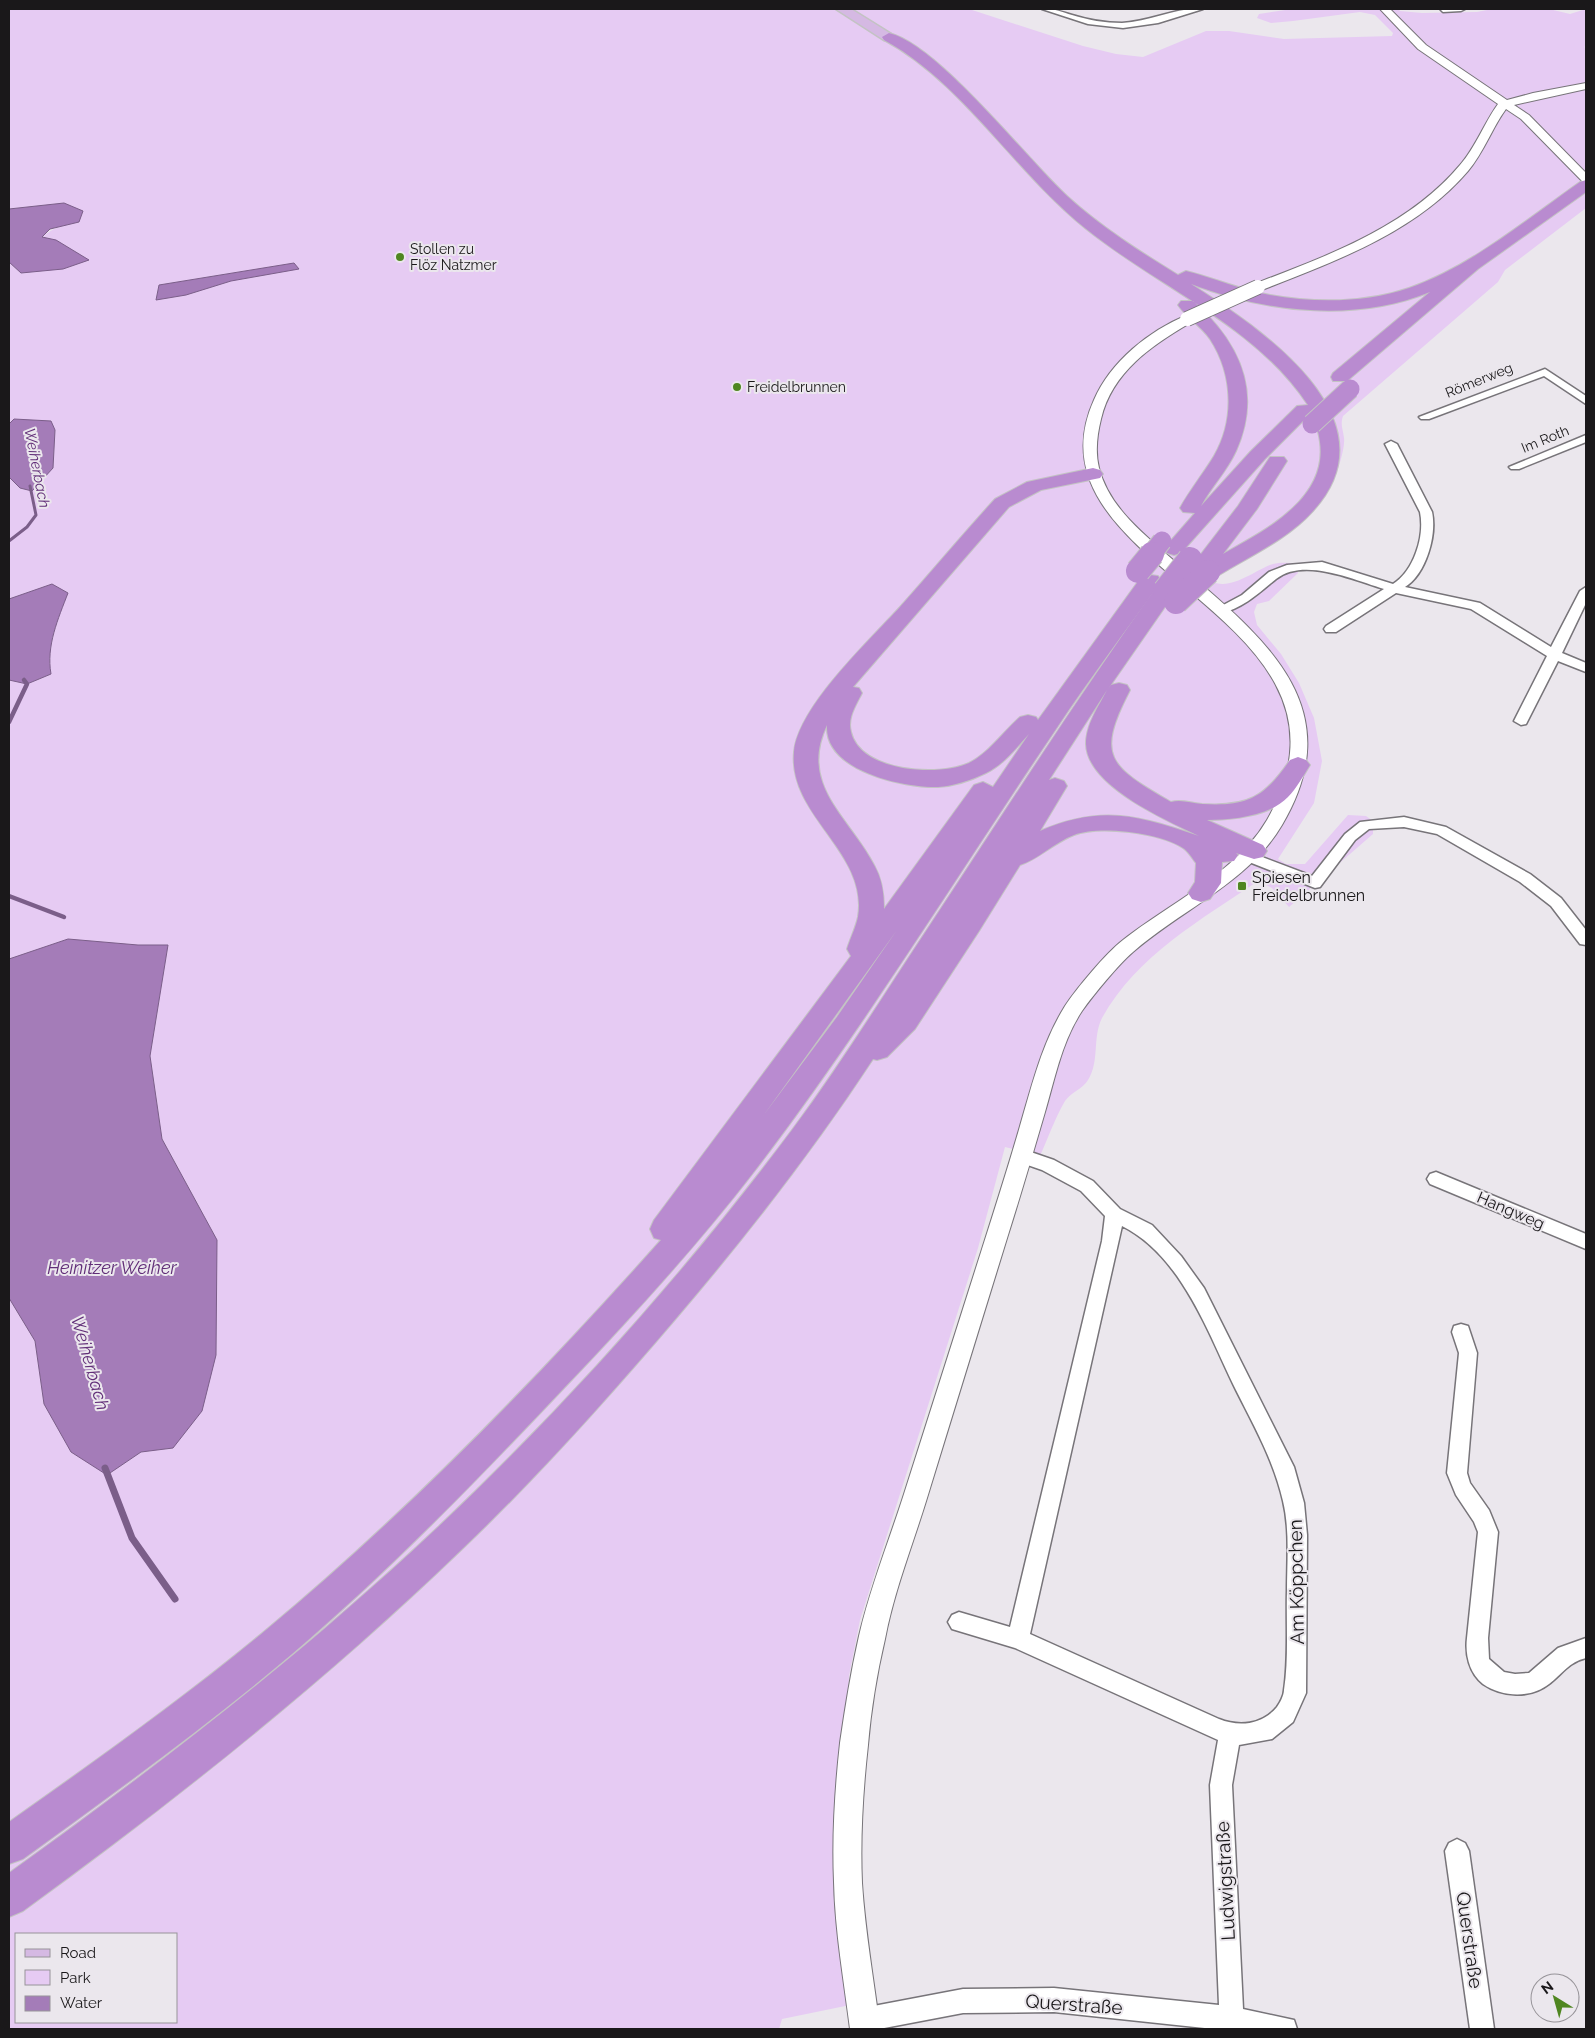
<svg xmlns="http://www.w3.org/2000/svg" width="1595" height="2038" viewBox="0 0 1595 2038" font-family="Raleway,sans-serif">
  <rect width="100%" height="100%" fill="#ebe7ed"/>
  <path fill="#e6cbf3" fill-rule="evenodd" d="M9,9H969L1083,46L1116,54L1143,57L1206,31H1229L1284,39L1392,36L1393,33L1375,15L1360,12L1293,21L1271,23L1257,18L1259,14L1292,9H1398L1400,11L1422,13L1477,12L1492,9H1549L1570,14L1586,9V46L1584,47L1586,48V208L1505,270L1498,282L1343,416C1340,425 1343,429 1344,438C1345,447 1340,463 1337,472C1317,526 1261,549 1214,575L1211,581C1230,592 1255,570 1273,564C1280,562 1289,563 1297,563L1298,573L1269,601L1257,604L1254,612L1257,625L1281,654L1299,683L1314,718L1322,761L1314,803L1278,859L1286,864H1305L1348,815L1366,816L1373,821V834L1289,907L1272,888L1258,881C1201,920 1137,955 1102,1018C1092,1038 1100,1061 1088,1080C1083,1089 1071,1092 1065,1101C1055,1118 1048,1138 1040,1156L1005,1147L978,1248L860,1620L849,1676L843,1806L855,2004L782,2019L779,2029H9V1298L35,1341L44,1404L107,1475L141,1452L173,1448L217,1240L162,1139L150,1056L168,945H138L68,939L9,959V680L27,684L51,674L48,657L56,625L52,584L9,599V477L20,488L32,491L53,468L55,430L14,419L9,424V262L21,273C40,240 39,229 79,222L64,203L9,209ZM294,263L298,269L231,281L186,295L156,300L159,285ZM16,1934H176V2022H16Z"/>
  <g fill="#a47cb8" stroke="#7b5e89">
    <path d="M64,203L83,211L79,222L50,229L42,237L56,240L89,260L63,269L21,273L9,262V209Z"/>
    <path d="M294,263L299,269L231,281L186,295L156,300L159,285Z"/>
    <path d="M14,419L51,421L55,430L53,468L32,491L20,488L9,477V424Z"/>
    <path d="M52,584L68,593C58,619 46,646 51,674L27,684L9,680V599Z"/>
    <path d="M68,939L138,945H168L150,1056L162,1139L217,1240L216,1355L202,1411L173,1448L141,1452L107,1475L71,1452L44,1404L35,1341L9,1298V959Z"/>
  </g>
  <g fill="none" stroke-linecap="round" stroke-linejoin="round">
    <path stroke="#7b5e89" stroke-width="3" d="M9,541L27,527L36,515L30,486"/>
    <g stroke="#7b5e89" stroke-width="4.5">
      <path d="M9,722L27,684L24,680"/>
      <path d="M9,896L64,917"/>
    </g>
    <path stroke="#7b5e89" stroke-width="7" d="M105,1468L132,1538L175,1599"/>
    <g stroke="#777479" stroke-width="3">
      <g id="minor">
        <path d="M1042,9C1053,8 1061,12 1072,15C1088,20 1105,23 1122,23C1150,22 1176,7 1203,9L1158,23L1123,28L1088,24Z"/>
        <path d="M1440,9H1465L1461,11L1443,12Z"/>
        <path d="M1545,369L1586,396V404L1544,376L1429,419H1421L1419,417Z"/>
        <path d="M1586,435V442L1519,469H1511L1509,467Z"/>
        <path d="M1391,441L1397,444L1432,512C1437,535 1426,574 1405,587L1480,603L1551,647L1580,591L1586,587V603L1562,653L1586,663V672L1558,661L1526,724L1521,725L1514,721L1547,656L1471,609L1396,593L1336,632H1326L1324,629L1326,626L1384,589C1354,580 1304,557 1276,579C1258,594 1243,608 1220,614L1214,610L1242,595L1269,572L1287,565L1322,562L1393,584C1414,571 1425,536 1420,512L1385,444Z"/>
        <path d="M1404,817L1446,827L1530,874L1561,898L1586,930V945L1580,944L1551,906L1520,882L1437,834L1404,827L1369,829L1355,840L1320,887L1315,888L1244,860L1242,857L1249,852L1312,876L1345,834L1360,822Z"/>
        <path d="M1022,1149L1054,1160L1093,1181L1120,1209L1152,1225L1181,1256L1204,1288L1294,1467L1304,1503L1307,1535L1306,1693L1293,1722L1272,1739L1239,1745L1232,1785L1243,2009L1294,2020L1297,2029H1214L1054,2012L963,2013L879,2029H856L851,2020L854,2011L863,2008L963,1989L1054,1988L1219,2005L1210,1785L1218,1740L1015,1648L952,1629L948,1622L952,1615L959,1612L1010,1627L1102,1241L1105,1216L1081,1191L1042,1170L1016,1161L1013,1156L1016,1151ZM1122,1226C1182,1256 1208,1333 1236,1390C1254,1426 1274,1461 1283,1501C1290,1530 1287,1562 1287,1591C1286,1624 1289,1658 1284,1690C1284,1695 1280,1703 1277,1707C1262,1725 1239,1727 1219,1719L1030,1634Z"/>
        <path d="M1436,1172L1586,1234V1249L1430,1184L1427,1179L1430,1174Z"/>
        <path d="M1461,1324L1468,1326L1477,1353L1467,1473L1470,1483L1489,1510L1498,1532L1488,1638L1489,1659L1504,1672L1515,1674L1529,1673L1558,1648L1586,1638V1658C1569,1662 1562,1674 1549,1684C1530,1699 1502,1697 1483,1684C1469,1673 1465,1654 1467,1638L1478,1532L1474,1522L1456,1495L1447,1473L1459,1353L1452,1332L1454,1326Z"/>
        <path d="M1457,1839L1465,1843L1469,1851L1494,2029H1470L1445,1851L1449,1843Z"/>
      </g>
    </g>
    <g stroke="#777479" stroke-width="2">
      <g id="tertiary">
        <path d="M1380,9H1390L1426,45L1507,100L1533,93L1586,83V89L1514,105L1529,115L1586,173V182L1582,181L1521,119L1506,109C1492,128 1484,152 1468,171C1416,232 1336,261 1262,290H1254L1252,287L1254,284C1327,256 1408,227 1460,165C1476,147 1484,123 1498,104L1418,49Z"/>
        <path d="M1187,315L1192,316L1193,319L1192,322C1152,345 1112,372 1101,419C1097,435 1095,452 1099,468C1108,504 1138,529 1164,552C1250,628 1357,698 1282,825C1248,883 1182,909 1133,952C1118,965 1094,994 1082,1011C1062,1041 1055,1078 1045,1112C1033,1153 1021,1194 1008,1235C981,1322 954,1410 927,1498C913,1544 894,1591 885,1639C877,1673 871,1710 868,1745C863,1790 860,1838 862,1883C865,1931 874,1981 880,2029H850C844,1981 835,1931 834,1882C832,1836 835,1788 840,1743C845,1708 851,1671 859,1636C870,1588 889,1541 904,1494C930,1413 956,1331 982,1249C995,1208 1008,1168 1020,1126C1032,1085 1042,1043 1065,1006C1077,988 1106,953 1123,940C1170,903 1237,872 1267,820C1385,613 1017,571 1094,400C1111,361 1149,331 1187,315Z"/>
      </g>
    </g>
    <g stroke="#c3c3c3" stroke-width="3">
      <path id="primary" d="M836,9H851L896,37L889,41L884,40Z"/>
    </g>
    <g stroke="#c3c3c3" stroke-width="2">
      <g id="motorway">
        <path d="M889,33C938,45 1026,158 1067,196C1101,227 1139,251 1178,275L1186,271C1214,278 1241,290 1270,295C1315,303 1366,303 1409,288C1472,266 1527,219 1580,182L1586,180V192L1478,269L1347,381H1333L1331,377L1333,373L1430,292C1354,323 1265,312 1191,284C1260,328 1397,419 1313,511C1287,540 1248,557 1216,577C1205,579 1197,576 1191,567L1238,506L1270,457H1284L1287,461L1257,509L1223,554C1264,531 1328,499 1320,442C1319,432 1315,422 1312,412L1265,459L1181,553L1174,555L1167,553L1164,549L1167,545L1195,513L1183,512L1180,508C1190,490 1203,474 1214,456C1235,420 1233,374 1210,339C1201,326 1187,318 1178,305L1181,301H1193C1239,342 1263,391 1236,451C1227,471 1211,487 1201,506L1251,451L1297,406L1308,405C1254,324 1159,288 1085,228C1015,172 962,82 884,40L882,37Z"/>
        <path d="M1093,468L1100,470L1103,474L1100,478L1041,490L1009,507L853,687L859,688L862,693C856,705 847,718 851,732C860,772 939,777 969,763C989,753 1003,732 1020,717L1028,715L1036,717L1038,720L1142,576L1150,575L1158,576L1161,581C1126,631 1089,679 1056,729C955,878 862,1031 753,1173C695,1248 630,1319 564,1388C477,1480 388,1572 292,1654C206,1727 114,1793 23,1859L9,1864V1822C97,1760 184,1698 266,1630C408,1512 539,1377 661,1240L654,1238L650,1229L654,1220L851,956L847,949C850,939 856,927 858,917C869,852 788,816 794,752C798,707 870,640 900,607C932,571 963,534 995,499L1027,482ZM827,725C824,771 904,788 938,787C953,786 972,780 986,773C1003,765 1016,748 1029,734L993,787L983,782L974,785L884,909C884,893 882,879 874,865C849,817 798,785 827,725ZM897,930L837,1017L763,1116Z"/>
        <path d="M1165,585L1173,586L1176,591L1108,689L1111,685L1119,683L1127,685L1130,690C1095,757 1109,766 1171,802C1181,799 1191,803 1202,804C1248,807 1265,797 1290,760L1298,757L1306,760L1310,765C1303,776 1297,788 1288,797C1270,816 1232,820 1207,820L1263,845L1267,851L1263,857L1254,859L1236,853L1238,855L1234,861L1222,862L1221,883L1210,899L1201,902L1192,899L1188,893L1195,882L1196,863C1192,858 1188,851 1183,848C1160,833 1100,825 1074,835C1055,842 1037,860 1020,865L979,931L915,1029L887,1057L877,1060L873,1059C814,1149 748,1234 678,1316C609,1397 537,1478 459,1552C323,1683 176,1800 23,1911L9,1917V1873C158,1766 303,1654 437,1528C566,1406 686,1272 792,1130C834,1074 871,1015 909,957C991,833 1071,707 1157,586ZM1107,690C1099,706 1086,724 1086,744C1087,786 1166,820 1199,836C1139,816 1102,804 1040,831L1067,786L1064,781L1055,778L1049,780Z"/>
      </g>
    </g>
    <use href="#minor" fill="#fff" fill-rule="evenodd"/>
    <use href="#tertiary" fill="#fff" fill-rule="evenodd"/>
    <use href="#primary" fill="#d5b9e3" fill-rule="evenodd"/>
    <use href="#motorway" fill="#b98bd0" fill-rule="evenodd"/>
    <g stroke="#777479" stroke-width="16" stroke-linecap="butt">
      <path id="tertiary-bridge" d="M1187,319L1258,287"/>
    </g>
    <g stroke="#c3c3c3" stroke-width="21" stroke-linecap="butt">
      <g id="motorway-bridge-far1">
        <path d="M1312,424L1350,389"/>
        <path d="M1151,555L1162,541"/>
      </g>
    </g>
    <g stroke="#c3c3c3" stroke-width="26" stroke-linecap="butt">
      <g id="motorway-bridge">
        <path d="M1138,571L1152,554"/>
        <path d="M1165,591L1190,559"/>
        <path d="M1176,602L1208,572"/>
      </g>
    </g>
    <use href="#tertiary-bridge" stroke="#fff" stroke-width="14"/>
    <use href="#motorway-bridge-far1" stroke="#b98bd0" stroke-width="19"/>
    <use href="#motorway-bridge" stroke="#b98bd0" stroke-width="24"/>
  </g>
  <g fill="#4f8620" stroke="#ebe7ed" stroke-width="2">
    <circle cx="400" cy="257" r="5"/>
    <circle cx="737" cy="387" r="5"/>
    <rect x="1237" y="881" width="10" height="10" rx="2.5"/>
  </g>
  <g text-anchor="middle" stroke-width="4" stroke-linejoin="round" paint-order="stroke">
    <g font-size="14" fill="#1a181a" stroke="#ebe7ed" text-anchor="start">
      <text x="410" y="254">Stollen zu<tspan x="410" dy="16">Flöz Natzmer</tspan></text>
      <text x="747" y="392">Freidelbrunnen</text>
    </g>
    <g font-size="14" fill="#1a181a" stroke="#ebe7ed">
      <text transform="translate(1479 380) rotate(-22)" y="5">Römerweg</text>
      <text transform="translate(1545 439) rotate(-22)" y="5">Im Roth</text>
    </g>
    <g font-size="15" font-style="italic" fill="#612e78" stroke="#ebe7ed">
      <text transform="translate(37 468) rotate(79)" y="5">Weiherbach</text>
    </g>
    <g font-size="16" fill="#1a181a" stroke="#ebe7ed" text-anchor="start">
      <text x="1252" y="883">Spiesen<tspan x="1252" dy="18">Freidelbrunnen</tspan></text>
    </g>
    <g font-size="16" fill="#1a181a" stroke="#ebe7ed">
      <text transform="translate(1511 1210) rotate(23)" y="6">Hangweg</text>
    </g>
    <g font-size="18" font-style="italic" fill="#612e78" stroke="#ebe7ed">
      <text x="112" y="1274">Heinitzer Weiher</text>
      <text transform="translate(90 1363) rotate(74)" y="6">Weiherbach</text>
    </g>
    <g font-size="19" fill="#1a181a" stroke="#ebe7ed">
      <text transform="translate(1296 1582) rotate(-91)" y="7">Am Köppchen</text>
      <text transform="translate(1225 1881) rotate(-93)" y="7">Ludwigstraße</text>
      <text transform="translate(1470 1940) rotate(82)" y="7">Querstraße</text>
      <text transform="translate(1074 2004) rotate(4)" y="7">Querstraße</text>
    </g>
  </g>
  <rect width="1595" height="2038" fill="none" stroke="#1a181a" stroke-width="20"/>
  <rect x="15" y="1933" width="162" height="90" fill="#ebe7ed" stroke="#979499"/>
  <rect x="25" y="1949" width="25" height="8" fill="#d5b9e3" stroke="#979499"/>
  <text x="60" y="1958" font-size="15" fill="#1a181a">Road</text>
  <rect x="25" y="1970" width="25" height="15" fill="#e6cbf3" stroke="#979499"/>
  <text x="60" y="1983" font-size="15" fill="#1a181a">Park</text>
  <rect x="25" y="1996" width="25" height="15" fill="#a47cb8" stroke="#979499"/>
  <text x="60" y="2008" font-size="15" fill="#1a181a">Water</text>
  <g transform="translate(1555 1998) rotate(323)"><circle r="24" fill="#ebe7ed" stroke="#979499"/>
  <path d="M0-4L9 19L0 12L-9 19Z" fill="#4f8620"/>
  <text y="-8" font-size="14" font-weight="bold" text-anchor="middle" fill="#1a181a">N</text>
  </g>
</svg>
